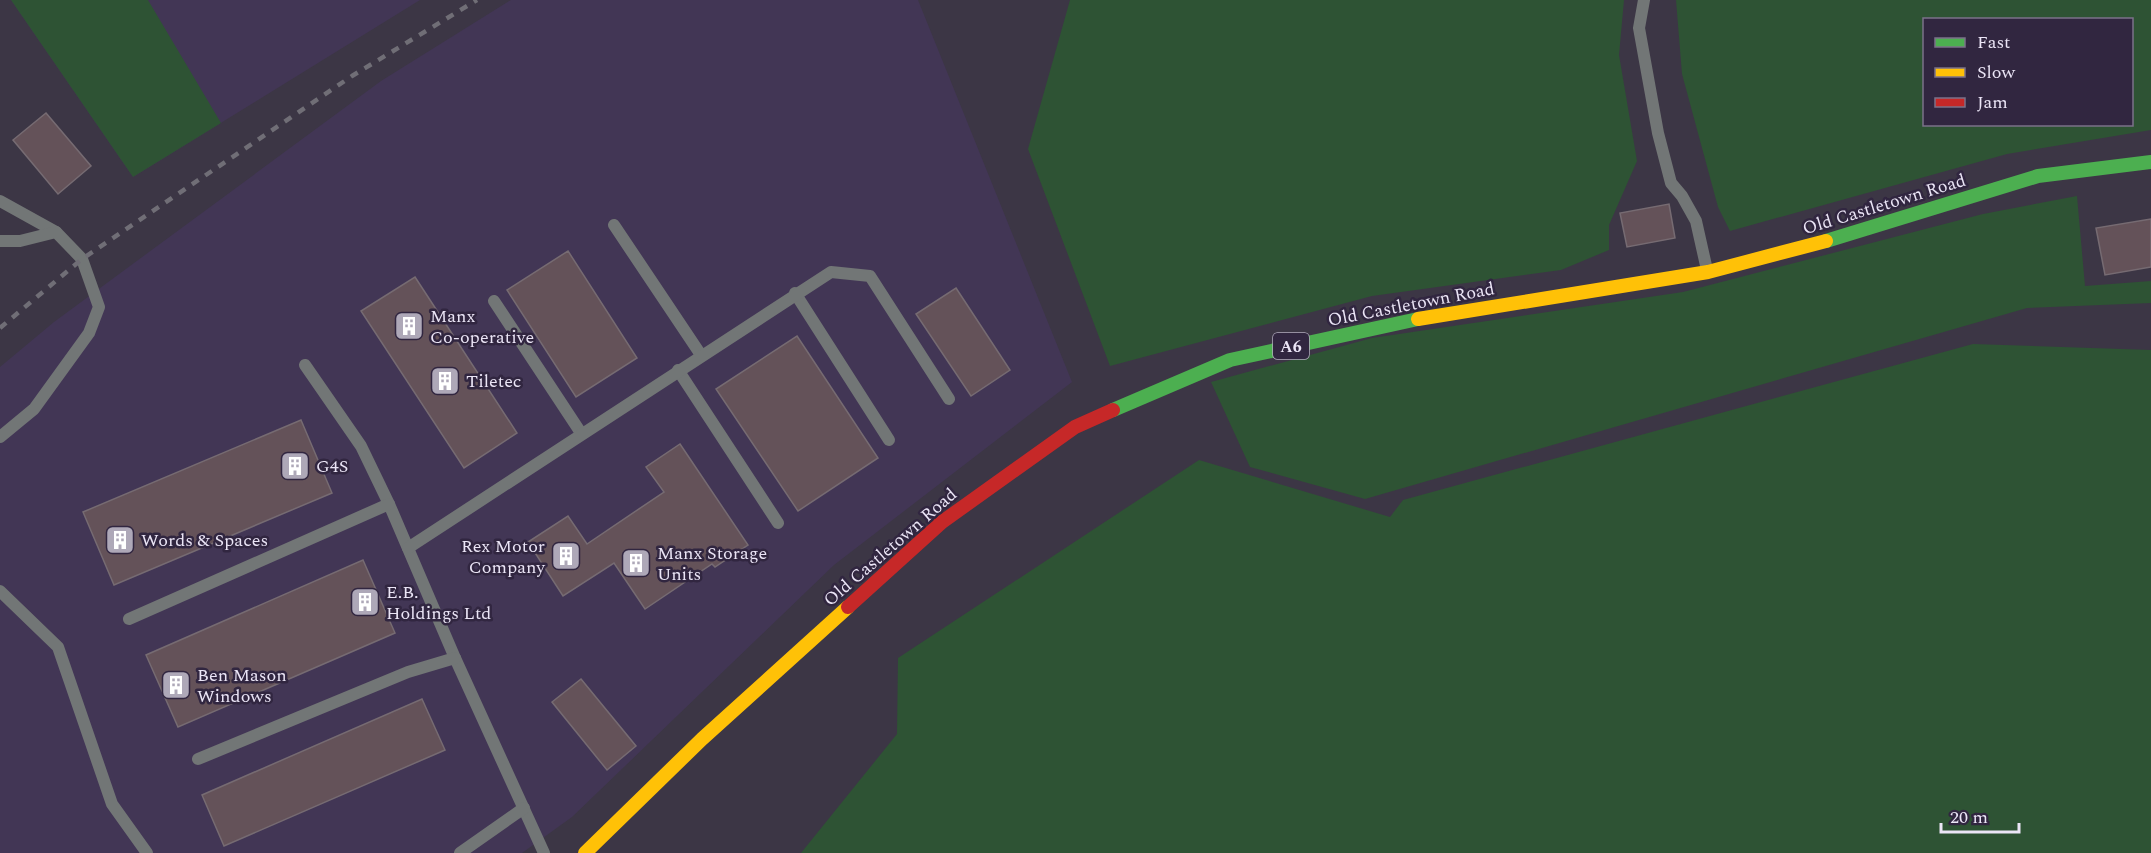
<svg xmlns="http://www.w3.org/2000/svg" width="2151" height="853" viewBox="0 0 2151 853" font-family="Spectral,serif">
  <rect width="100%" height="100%" fill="#3c3645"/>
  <g fill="#423655">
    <path d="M11,0H420L133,177Z"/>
    <path d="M511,0H918L1072,382L834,565L572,817L522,853H0V367L54,322L381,81Z"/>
  </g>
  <g fill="#2e5334" fill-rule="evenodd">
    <path d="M11,0H148L221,123L133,177Z"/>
    <path d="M1070,0H1624L1619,55L1637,161L1609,225V250L1561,270L1372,296L1110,366L1028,149Z"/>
    <path d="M1676,0H2151V130L2007,154L1730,231L1718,207L1682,74ZM1924,20H2132V124H1924Z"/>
    <path d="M2077,196L2085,286L2151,281V303L2027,308L1365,499L1250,467L1211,382L1372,338L1683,292L1983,214Z"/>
    <path d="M1973,344L2151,350V853H801L897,734L898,658L1199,460L1390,517L1403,500Z"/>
  </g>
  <g fill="#645259" stroke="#766b72" stroke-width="1.5">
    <path d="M46,113L91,166L58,194L13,140Z"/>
    <path d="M1669,204L1675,238L1627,247L1620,213Z"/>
    <path d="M2151,219V267L2105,275L2096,228Z"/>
    <path d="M568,251L637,358L576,397L507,290Z"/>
    <path d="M415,277L517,433L464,468L361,311Z"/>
    <path d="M956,288L1010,370L971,396L916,314Z"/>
    <path d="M797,336L878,458L798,511L716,389Z"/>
    <path d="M301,420L332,493L114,585L83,512Z"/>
    <path d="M680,444L748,545L715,567L712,564L645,609L614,563L563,596L528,542L568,516L587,544L664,492L646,467Z"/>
    <path d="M363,560L395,633L178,727L146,655Z"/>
    <path d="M581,679L636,746L607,770L552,702Z"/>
    <path d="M422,699L445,750L224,846L202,795Z"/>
  </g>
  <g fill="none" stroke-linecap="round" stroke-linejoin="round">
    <g stroke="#727676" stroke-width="12">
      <path d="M1644,0L1639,28L1658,133L1671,183L1682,196L1696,221L1707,270"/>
      <path d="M0,201L56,232"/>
      <path d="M614,225L701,355"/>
      <path d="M0,241H20L56,232L82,259L99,307L89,333L34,409L0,437"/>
      <path d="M795,293L889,440"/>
      <path d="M494,301L581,433"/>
      <path d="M305,365L361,446L389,504L455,658L544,853"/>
      <path d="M678,370L778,523"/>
      <path d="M408,548L831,272L870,276L949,399"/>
      <path d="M0,591L58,647L112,804L147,853"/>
      <path d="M129,619L389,504"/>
      <path d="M198,759L408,672L455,658"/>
      <path d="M460,853L524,808"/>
    </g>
    <g stroke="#4caf50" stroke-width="14">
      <path d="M1826,241L2038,176L2151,162"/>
      <path d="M1113,410L1230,360L1418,319"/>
    </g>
    <g stroke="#ffc107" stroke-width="14">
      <path d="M1418,319L1708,272L1826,241"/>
      <path d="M585,853L702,739L848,607"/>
    </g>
    <path stroke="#c62828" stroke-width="14" d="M848,607L942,522L1075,427L1113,410"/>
    <path stroke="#706e76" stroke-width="4.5" stroke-dasharray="8 8" stroke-linecap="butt" d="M0,328L82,259L352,76L477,0"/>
  </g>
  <defs>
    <g id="building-square" transform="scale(1.5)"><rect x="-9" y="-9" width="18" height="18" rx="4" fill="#aea8b8" stroke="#312640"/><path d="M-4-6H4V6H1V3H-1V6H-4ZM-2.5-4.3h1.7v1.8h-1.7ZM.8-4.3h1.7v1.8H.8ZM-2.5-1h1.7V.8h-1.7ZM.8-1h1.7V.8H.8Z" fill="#fff"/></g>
  </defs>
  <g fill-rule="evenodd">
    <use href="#building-square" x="409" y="326"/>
    <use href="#building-square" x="445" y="381"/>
    <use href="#building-square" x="295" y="466"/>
    <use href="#building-square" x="120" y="540"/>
    <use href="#building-square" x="566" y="556"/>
    <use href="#building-square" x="636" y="563"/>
    <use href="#building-square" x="365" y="602"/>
    <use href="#building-square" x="176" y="685"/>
  </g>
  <g text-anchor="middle" stroke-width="5" stroke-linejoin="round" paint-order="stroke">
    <rect fill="#312640" stroke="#b3acbf" stroke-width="1.5" x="1273" y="333" width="36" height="26" rx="4.5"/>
    <g font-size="16" font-weight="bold" fill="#ebe5f6">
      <text x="1291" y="352">A6</text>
    </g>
    <g font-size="18" fill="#ebe5f6" stroke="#312640">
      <text transform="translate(1884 204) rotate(-17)" y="6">Old Castletown Road</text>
      <text transform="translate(1411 304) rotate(-11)" y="6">Old Castletown Road</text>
      <text transform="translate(890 547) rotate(-41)" y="6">Old Castletown Road</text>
    </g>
    <g font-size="18" fill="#ebe5f6" stroke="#312640" text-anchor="start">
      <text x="430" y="322">Manx<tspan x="430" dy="21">Co-operative</tspan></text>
      <text x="466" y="387">Tiletec</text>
      <text x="316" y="472">G4S</text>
      <text x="141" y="546">Words &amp; Spaces</text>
      <text x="545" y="552" text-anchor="end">Rex Motor<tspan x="545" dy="21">Company</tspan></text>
      <text x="657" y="559">Manx Storage<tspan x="657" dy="21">Units</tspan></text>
      <text x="386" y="598">E.B.<tspan x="386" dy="21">Holdings Ltd</tspan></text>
      <text x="197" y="681">Ben Mason<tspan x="197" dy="21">Windows</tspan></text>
    </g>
  </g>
  <rect x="1923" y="18" width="210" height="108" fill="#312640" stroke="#7b7289" stroke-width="1.5"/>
  <rect x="1935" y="38" width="30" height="9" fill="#4caf50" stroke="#7b7289" stroke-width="1.5"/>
  <text x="1977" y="48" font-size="18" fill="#ebe5f6">Fast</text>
  <rect x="1935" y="68" width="30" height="9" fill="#ffc107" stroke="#7b7289" stroke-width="1.5"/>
  <text x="1977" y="78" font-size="18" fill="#ebe5f6">Slow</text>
  <rect x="1935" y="98" width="30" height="9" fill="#c62828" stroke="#7b7289" stroke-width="1.5"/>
  <text x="1977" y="108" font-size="18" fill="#ebe5f6">Jam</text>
  <path d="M1941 823v9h78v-9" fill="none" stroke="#ebe5f6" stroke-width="3"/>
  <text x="1950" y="823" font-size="18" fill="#ebe5f6" stroke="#312640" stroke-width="4.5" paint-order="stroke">20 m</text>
</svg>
